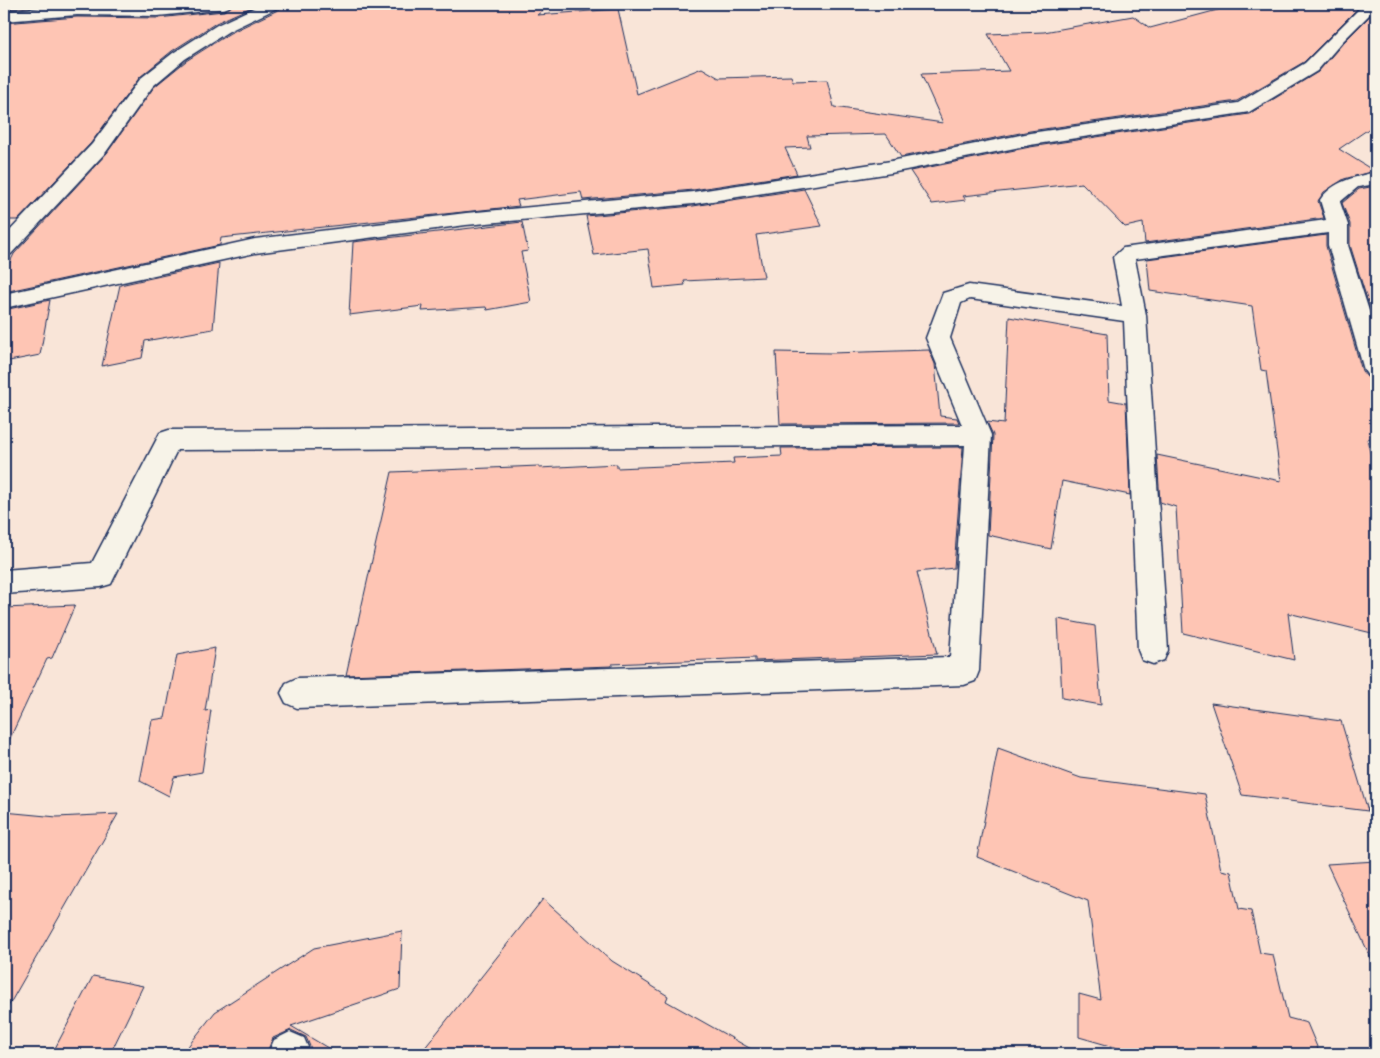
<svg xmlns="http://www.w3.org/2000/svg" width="1380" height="1058" viewBox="0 0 1380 1058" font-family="'Patrick Hand',sans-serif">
  <rect width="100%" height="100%" fill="#f9e5d8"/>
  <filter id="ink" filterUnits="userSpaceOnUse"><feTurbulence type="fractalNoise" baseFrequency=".02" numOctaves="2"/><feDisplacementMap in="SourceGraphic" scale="10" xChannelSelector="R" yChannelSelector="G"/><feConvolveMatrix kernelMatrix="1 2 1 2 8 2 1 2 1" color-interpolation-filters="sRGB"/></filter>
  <g filter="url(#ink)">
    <g fill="#fec5b4" stroke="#1b2f5e">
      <path d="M4,4H69L4,9Z"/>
      <path d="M234,4H258L216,23L172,51L140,77L91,143L18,220H4V23L77,17L158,18L224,11Z"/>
      <path d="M284,4H551L537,15L618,9L637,94L702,68L719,78L791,76L793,81L827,80L834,107L943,123L921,74L1009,71L988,34L1044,32L1133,16L1150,28L1240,4H1362L1304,62L1237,101L1030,131L901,157L886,134L807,136L810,147L785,148L797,174L693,190L583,200L581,192L517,200L519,206L221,238L220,245L4,292V274L14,254L107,153L154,87L186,61L230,33L280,9Z"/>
      <path d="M1376,10V124L1339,149L1374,171L1344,179L1324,192L1318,201L1324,218L1145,243L1143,223L1125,227L1082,183L963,196L966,200L932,204L910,171L1030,147L1249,114L1318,72L1343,43Z"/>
      <path d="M1376,186V328L1350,245V224L1342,203L1359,189Z"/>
      <path d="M804,189L822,226L756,235L764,277L684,281L685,285L654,288L648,249L594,255L586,216L693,206Z"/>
      <path d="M522,222L528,251L521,252L531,302L487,310L486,307L422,311L423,306L349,315L353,242Z"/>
      <path d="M1326,235V246L1362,371L1368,378L1376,380V437L1367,439L1376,478V634L1288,613L1294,660L1183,633L1176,507L1160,502L1157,455L1281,481L1266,371L1261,370L1252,306L1150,291L1147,259Z"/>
      <path d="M219,263L213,329L145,341L142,358L102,366L120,285Z"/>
      <path d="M50,300L40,355L4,362V310Z"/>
      <path d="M1009,317L1107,334L1109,400L1126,403L1130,495L1062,481L1051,549L988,535L993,435L987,422L1004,424Z"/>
      <path d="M929,350L935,364L940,416L957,418L959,423L780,424L776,352L831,353Z"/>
      <path d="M963,447L954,568L917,572L937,654L755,661V658L612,664V666L346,675L392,472L539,466V468L617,464V468L734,463L733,458L782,456L781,448Z"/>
      <path d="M75,605L52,658L47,659L4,751V608Z"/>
      <path d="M1058,619L1095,626L1101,705L1062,698Z"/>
      <path d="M215,648L205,711L211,710L202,772L174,777L169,796L140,781L152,720L165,718L177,655Z"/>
      <path d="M1211,703L1341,721L1368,811L1242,795Z"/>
      <path d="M998,748L1081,778L1205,794L1221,870L1231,872L1239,909L1251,911L1260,953L1273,955L1288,1018L1307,1023L1320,1054H1138L1079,1037V994L1101,1000L1088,901L977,857Z"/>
      <path d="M4,812L57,817L118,814L4,1014Z"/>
      <path d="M1376,861V969L1327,864Z"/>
      <path d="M543,899L612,961L668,996L666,1001L760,1054H420Z"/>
      <path d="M402,931L400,989L291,1026L338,1054H311L312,1051L306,1037L291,1030L273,1038L266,1054H182L215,1012L314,948Z"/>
      <path d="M93,976L143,986L110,1054H52Z"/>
    </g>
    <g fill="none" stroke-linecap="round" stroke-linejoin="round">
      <g stroke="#1b2f5e" stroke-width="3">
        <g id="street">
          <path d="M183,4H232L229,7L224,9L158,16L77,15L4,21V11L77,5L158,6Z"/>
          <path d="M262,4H282L279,7L229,31L185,59L153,86L106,152L11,254L4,256V237L92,144L141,78L173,53L217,25Z"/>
          <path d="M1364,4H1376V8L1342,42L1317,71L1249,112L1243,113L1030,145L891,173L693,204L466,225L255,253L4,308V294L255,239L466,213L693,192L891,161L1030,133L1238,103L1305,63Z"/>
          <path d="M1376,172V184L1358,187L1340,202L1348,225V245L1376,333V378L1368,376L1364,370L1328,245V233L1135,259L1146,315L1168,650L1164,660L1153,664L1142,660L1138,650L1124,321L970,299L961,303L950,338L991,435L979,671L975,681L964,685L297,708L286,703L281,693L286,683L297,678L950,657L965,445L177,450L111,584L101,587L4,594V570L92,563L160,433L169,430L962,425L926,338L943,293L969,285L1122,306L1113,257L1123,248L1326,220L1320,200C1333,181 1355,177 1376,172Z"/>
          <path d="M290,1032L304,1038L310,1052L309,1054H268L274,1040Z"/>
        </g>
      </g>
      <use href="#street" fill="#f7f3e8" fill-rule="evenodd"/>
    </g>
  </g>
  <rect width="1380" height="1058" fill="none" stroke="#f7f3e8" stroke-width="20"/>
  <rect x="10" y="10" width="1360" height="1038" fill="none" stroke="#1b2f5e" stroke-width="2" filter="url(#ink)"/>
</svg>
